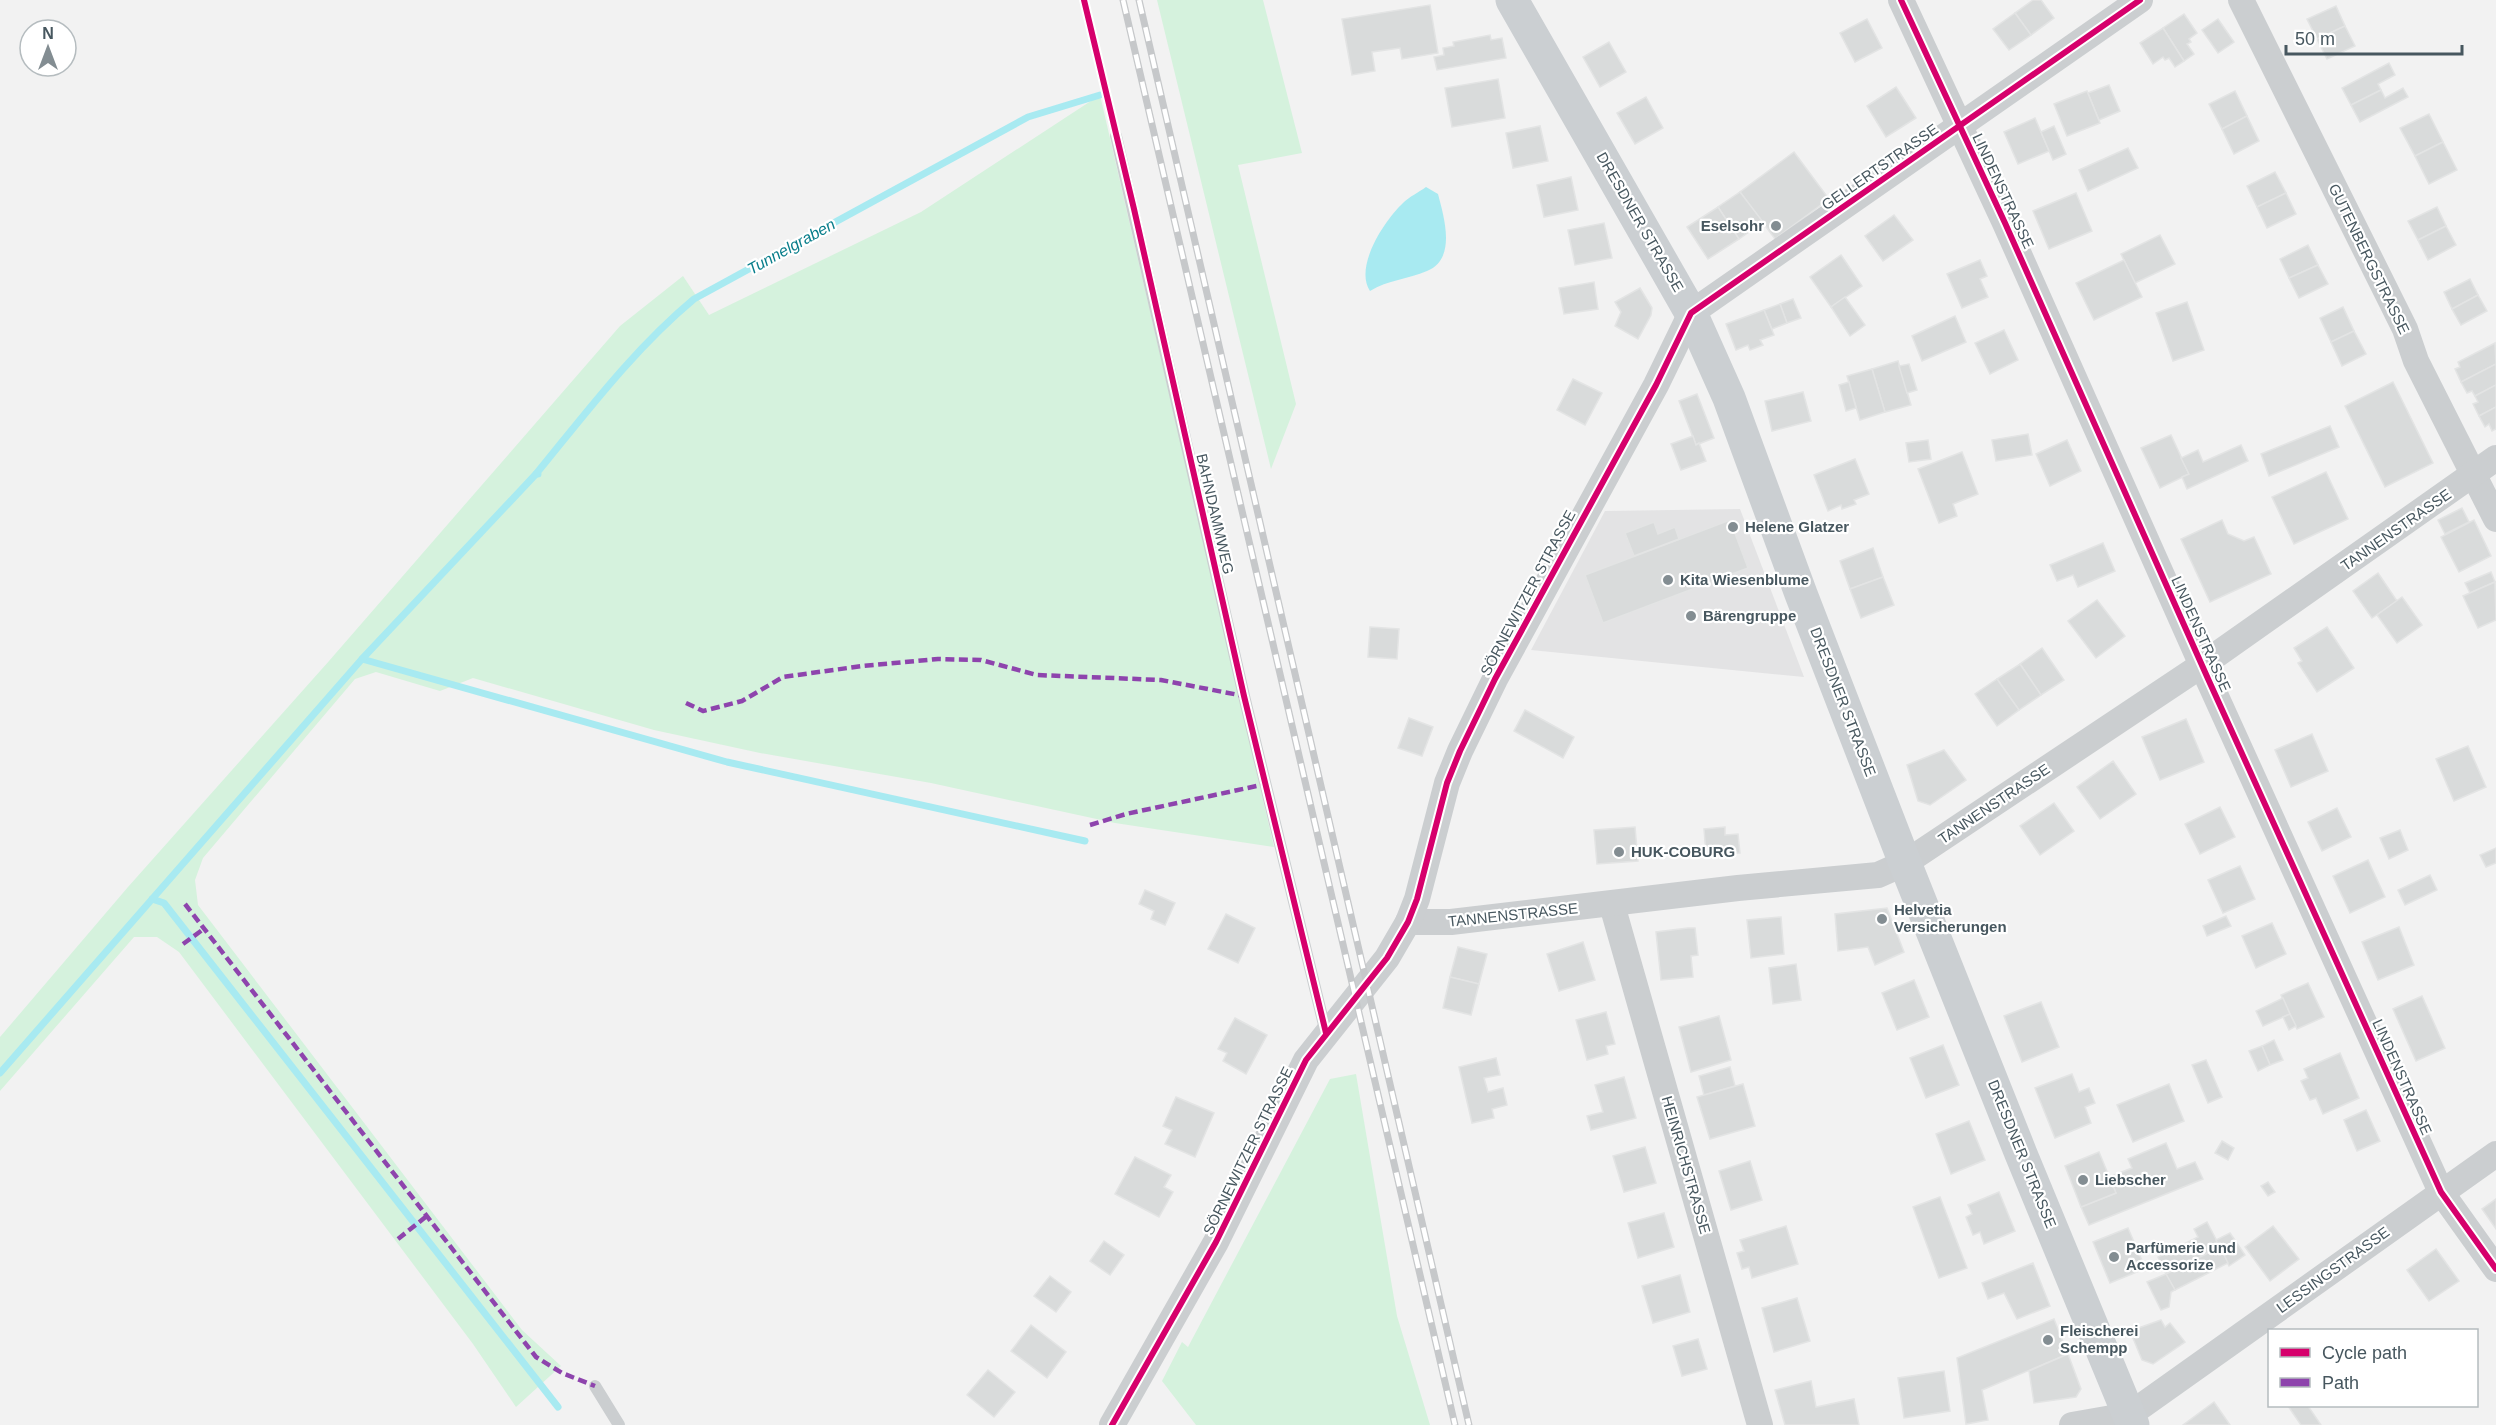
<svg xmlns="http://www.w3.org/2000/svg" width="2496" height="1425" viewBox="0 0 2496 1425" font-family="Arial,sans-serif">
  <rect width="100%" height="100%" fill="#f2f2f2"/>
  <path fill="#e3e3e4" d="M1740,509L1804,677L1531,650L1605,511Z"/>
  <g fill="#d5f2dd">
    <path d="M1157,0H1263L1302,153L1238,165L1296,404L1271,469Z"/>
    <path d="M1100,95L1274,847L1115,823L931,783L760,753L654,730L473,678L440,691L376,672L355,679L203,858L195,880L198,905L522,1330L561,1366L516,1407L473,1344L179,952L157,937H134L0,1091V1037L128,887L329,661L620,326L683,276L709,315L921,212Z"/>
    <path d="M1356,1074L1397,1316L1430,1425H1196L1162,1381L1182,1342L1188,1347L1330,1079Z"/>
  </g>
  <path fill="#a8eaf1" d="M1426,187L1438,194C1444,217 1457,259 1427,271C1408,279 1388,280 1370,291C1354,267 1384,221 1403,203C1409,197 1419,192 1426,187Z"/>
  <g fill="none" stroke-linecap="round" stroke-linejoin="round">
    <g stroke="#a8eaf1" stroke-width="7">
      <path d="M538,474H536C586,413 633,350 694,299L1028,117L1100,95"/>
      <path d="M362,659L727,762L1085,841"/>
      <path d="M152,899L164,903L558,1407"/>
      <path d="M0,1073L362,659L536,474"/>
    </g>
  </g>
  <g fill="#d9dbdb" stroke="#e3e4e4" stroke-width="1.5">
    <path d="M2033,0H2041L2054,18L2031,35L2015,13Z"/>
    <path d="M1430,5L1438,53L1402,59L1400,48L1372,52L1375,71L1352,75L1342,19Z"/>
    <path d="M2336,6L2345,26L2317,39L2307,19Z"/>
    <path d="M2015,13L2031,35L2009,50L1993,29Z"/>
    <path d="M2184,14L2197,33L2189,39L2191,42L2187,44L2194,54L2184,61L2163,28Z"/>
    <path d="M1867,19L1882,48L1855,62L1840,33Z"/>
    <path d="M2218,19L2234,42L2218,53L2202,30Z"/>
    <path d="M2345,26L2355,46L2327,59L2317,39Z"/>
    <path d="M2163,28L2184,61L2175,67L2169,58L2165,60L2163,57L2153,64L2140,43Z"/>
    <path d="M1490,35L1491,40L1502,38L1506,58L1437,70L1434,57L1444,55L1443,48L1454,46L1453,42Z"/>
    <path d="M1609,42L1626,72L1600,87L1583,57Z"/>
    <path d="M2389,63L2395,75L2378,84L2381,90L2351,105L2342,88Z"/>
    <path d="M1498,79L1505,118L1452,127L1445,88Z"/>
    <path d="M2109,85L2120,111L2099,120L2088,93Z"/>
    <path d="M1896,87L1916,118L1886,137L1867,106Z"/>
    <path d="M2403,88L2408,97L2360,122L2351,105L2381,90L2385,98Z"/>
    <path d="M2087,91L2100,123L2067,136L2054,104Z"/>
    <path d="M2235,91L2247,116L2222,129L2209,104Z"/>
    <path d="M1646,97L1663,128L1635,144L1617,113Z"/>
    <path d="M2429,114L2443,142L2415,156L2400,128Z"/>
    <path d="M2247,116L2259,141L2234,154L2222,129Z"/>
    <path d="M2035,118L2049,151L2018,164L2004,132Z"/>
    <path d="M1540,126L1548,161L1513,168L1506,133Z"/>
    <path d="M2054,126L2066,154L2053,160L2041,132Z"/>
    <path d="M2443,142L2457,170L2429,184L2415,156Z"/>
    <path d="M2128,148L2138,168L2088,191L2079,170Z"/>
    <path d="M1794,152L1829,199L1775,239L1740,192Z"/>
    <path d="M2275,172L2286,193L2257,207L2247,186Z"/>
    <path d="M1571,177L1578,210L1544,217L1537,185Z"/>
    <path d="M1740,192L1763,222L1739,239L1718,207Z"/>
    <path d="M2076,193L2092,231L2049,249L2033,211Z"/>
    <path d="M2286,193L2296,214L2267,228L2257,207Z"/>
    <path d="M1718,207L1739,239L1708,259L1687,227Z"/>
    <path d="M2437,207L2446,226L2418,240L2408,221Z"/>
    <path d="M1894,215L1913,240L1883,261L1865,236Z"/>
    <path d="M1604,223L1612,258L1575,265L1568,230Z"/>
    <path d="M2446,226L2456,245L2428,260L2418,240Z"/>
    <path d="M2160,235L2175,264L2135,283L2121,254Z"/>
    <path d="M2308,245L2318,265L2289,278L2280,259Z"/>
    <path d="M1841,255L1862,286L1831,307L1810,277Z"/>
    <path d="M1980,260L1987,276L1980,279L1988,297L1962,308L1947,274Z"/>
    <path d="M2124,260L2142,297L2094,320L2076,283Z"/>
    <path d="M2318,265L2328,284L2299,298L2289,278Z"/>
    <path d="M2470,279L2478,295L2452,309L2444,292Z"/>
    <path d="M1594,282L1598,309L1564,314L1559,288Z"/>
    <path d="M1640,288L1652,308L1651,315L1638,339L1615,326L1621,312L1615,302Z"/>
    <path d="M2478,295L2487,311L2461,325L2452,309Z"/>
    <path d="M1845,297L1865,325L1850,336L1831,307Z"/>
    <path d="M1793,299L1801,318L1787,323L1780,304Z"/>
    <path d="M2187,302L2204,350L2173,361L2156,313Z"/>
    <path d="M1780,304L1787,323L1772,329L1764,310Z"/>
    <path d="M2343,307L2354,331L2331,342L2320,318Z"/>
    <path d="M1764,310L1774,335L1760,340L1763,345L1750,350L1748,345L1736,350L1726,324Z"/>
    <path d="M1955,316L1966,342L1922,361L1912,336Z"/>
    <path d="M2004,330L2018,360L1990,374L1975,343Z"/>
    <path d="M2354,331L2366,354L2342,366L2331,342Z"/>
    <path d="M2495,343L2496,364L2461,382L2455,369L2460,367L2458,362Z"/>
    <path d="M1898,361L1911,405L1885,412L1872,369Z"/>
    <path d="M1909,364L1917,390L1907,393L1899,366Z"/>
    <path d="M2496,364V385L2475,396L2472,391L2467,393L2461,382Z"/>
    <path d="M1872,369L1885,412L1860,420L1847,376Z"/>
    <path d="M1573,379L1602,393L1585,425L1557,410Z"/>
    <path d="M1849,382L1856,408L1846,411L1839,385Z"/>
    <path d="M2393,382L2433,463L2385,487L2345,406Z"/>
    <path d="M2496,385V407L2479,416L2473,404L2478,402L2475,396Z"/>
    <path d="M1803,392L1811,421L1772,431L1765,401Z"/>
    <path d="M1697,394L1714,438L1696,445L1679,401Z"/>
    <path d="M2496,407V429L2492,431L2489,424L2485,427L2479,416Z"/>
    <path d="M2330,426L2339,447L2269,476L2261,454Z"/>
    <path d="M2028,434L2032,455L1996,461L1992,440Z"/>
    <path d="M2171,435L2189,474L2160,488L2141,448Z"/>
    <path d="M1693,436L1696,445L1699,443L1706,461L1681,470L1671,444Z"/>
    <path d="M1928,440L1931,459L1909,462L1906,443Z"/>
    <path d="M2067,440L2081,471L2050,486L2036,454Z"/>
    <path d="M2241,445L2248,461L2187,489L2182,477L2189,474L2181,458L2198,450L2203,462Z"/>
    <path d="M1962,452L1978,494L1953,504L1957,516L1939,523L1918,469Z"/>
    <path d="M1855,459L1869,494L1854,500L1856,504L1842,509L1841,505L1828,511L1814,475Z"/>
    <path d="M2326,472L2348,519L2294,544L2272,497Z"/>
    <path d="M2462,508L2469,522L2445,534L2438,520Z"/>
    <path d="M1730,520L1748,568L1603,623L1585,575Z"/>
    <path d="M2222,520L2228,534L2244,541L2254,537L2271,574L2210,602L2181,539Z"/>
    <path d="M2474,520L2491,556L2459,572L2441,537Z"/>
    <path d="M1654,522L1658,534L1675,527L1679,539L1634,556L1625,533Z"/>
    <path d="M2103,543L2115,571L2078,587L2073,575L2057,581L2050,565Z"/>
    <path d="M1873,548L1883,577L1850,589L1840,561Z"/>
    <path d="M2491,572L2495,582L2470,593L2465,583Z"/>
    <path d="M2378,573L2397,601L2372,618L2353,591Z"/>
    <path d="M1883,577L1894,605L1861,618L1850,589Z"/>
    <path d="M2495,582L2496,620L2478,628L2463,596Z"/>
    <path d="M2402,597L2422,625L2397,643L2377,615Z"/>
    <path d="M2097,600L2125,636L2096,658L2068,621Z"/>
    <path d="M1370,627L1399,629L1397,659L1368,657Z"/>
    <path d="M2327,627L2354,668L2317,692L2298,663L2302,661L2294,648Z"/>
    <path d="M2042,648L2064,680L2041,695L2020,664Z"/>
    <path d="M2020,664L2041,695L2019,710L1997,679Z"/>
    <path d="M1997,679L2019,710L1997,726L1975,694Z"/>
    <path d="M1525,710L1574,737L1563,758L1514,731Z"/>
    <path d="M1409,718L1433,727L1422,756L1398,748Z"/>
    <path d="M2186,719L2204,762L2160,780L2142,737Z"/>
    <path d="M2312,734L2328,771L2291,787L2275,750Z"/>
    <path d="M2468,746L2486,787L2454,801L2436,759Z"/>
    <path d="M1944,750L1966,780L1930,805L1918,801L1907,765Z"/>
    <path d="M2113,761L2136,794L2100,819L2077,787Z"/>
    <path d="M2054,803L2074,831L2040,855L2020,826Z"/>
    <path d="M2220,807L2235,837L2200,854L2185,824Z"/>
    <path d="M2337,808L2351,837L2322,851L2308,822Z"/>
    <path d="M1635,827L1638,861L1597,864L1594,830Z"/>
    <path d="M1725,827V835L1738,834L1740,853L1706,855L1704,829Z"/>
    <path d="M2400,830L2408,850L2389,859L2380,838Z"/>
    <path d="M2496,848V863L2486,867L2480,855Z"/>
    <path d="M2368,860L2385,897L2350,913L2333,876Z"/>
    <path d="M2240,866L2255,899L2223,913L2208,880Z"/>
    <path d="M2430,875L2437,890L2405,905L2398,890Z"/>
    <path d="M1145,890L1175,903L1165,925L1151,919L1154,911L1139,904Z"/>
    <path d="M1887,908L1904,952L1875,965L1868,947L1838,951L1835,914Z"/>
    <path d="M1226,914L1255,928L1238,963L1208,949Z"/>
    <path d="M2226,916L2231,926L2207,936L2203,926Z"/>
    <path d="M1781,917L1784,954L1751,958L1747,920Z"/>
    <path d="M2272,923L2286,954L2256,968L2242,936Z"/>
    <path d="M2399,927L2414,965L2378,980L2362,942Z"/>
    <path d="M1688,928H1695L1698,955L1691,956L1693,977L1661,980L1656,932Z"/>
    <path d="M1583,942L1595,980L1559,991L1547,954Z"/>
    <path d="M1458,947L1487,954L1479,984L1450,977Z"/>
    <path d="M1796,964L1801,1000L1773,1004L1769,968Z"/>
    <path d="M1450,977L1479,984L1471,1015L1443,1008Z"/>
    <path d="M1914,980L1929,1017L1897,1030L1882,993Z"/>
    <path d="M2308,983L2324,1017L2297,1029L2281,995Z"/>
    <path d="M2422,996L2445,1048L2416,1061L2393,1009Z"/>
    <path d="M2283,998L2290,1014L2263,1026L2256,1011Z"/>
    <path d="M2041,1002L2059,1047L2022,1062L2004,1016Z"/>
    <path d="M1606,1012L1615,1044L1606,1046L1608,1054L1587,1060L1576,1020Z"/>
    <path d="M2290,1014L2296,1026L2289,1030L2283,1017Z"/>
    <path d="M1719,1016L1731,1060L1691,1072L1679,1027Z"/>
    <path d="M1235,1018L1267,1035L1246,1074L1223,1061L1227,1053L1218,1049Z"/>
    <path d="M2274,1040L2283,1060L2270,1065L2262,1046Z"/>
    <path d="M1943,1045L1959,1085L1926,1098L1910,1058Z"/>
    <path d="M2262,1046L2270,1065L2258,1071L2249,1051Z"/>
    <path d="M2340,1053L2359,1098L2323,1114L2316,1098L2310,1100L2301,1081L2308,1078L2304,1069Z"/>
    <path d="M1496,1058L1500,1075L1484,1078L1488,1092L1503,1088L1507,1105L1492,1109L1494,1118L1472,1123L1459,1067Z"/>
    <path d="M2206,1060L2222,1097L2208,1103L2192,1065Z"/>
    <path d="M1730,1067L1735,1086L1704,1095L1699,1076Z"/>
    <path d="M2072,1074L2079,1092L2089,1088L2095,1103L2085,1107L2091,1123L2055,1138L2035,1088Z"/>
    <path d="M1624,1077L1636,1118L1591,1130L1587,1116L1603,1112L1595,1085Z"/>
    <path d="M1743,1084L1755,1126L1710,1139L1697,1097Z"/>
    <path d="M2169,1084L2184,1121L2133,1142L2117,1105Z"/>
    <path d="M1176,1097L1214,1113L1195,1157L1165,1144L1172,1130L1163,1126Z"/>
    <path d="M2366,1110L2380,1141L2357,1151L2344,1120Z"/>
    <path d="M1969,1121L1985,1160L1951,1174L1936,1134Z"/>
    <path d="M2222,1141L2234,1148L2228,1160L2215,1153Z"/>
    <path d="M2166,1143L2177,1169L2195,1162L2203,1179L2089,1225L2081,1207L2116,1193L2109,1177L2132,1168L2128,1159Z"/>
    <path d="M1645,1147L1656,1183L1624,1192L1613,1156Z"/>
    <path d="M2099,1152L2116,1193L2081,1207L2065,1166Z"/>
    <path d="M1135,1157L1171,1175L1164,1187L1173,1192L1159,1217L1115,1194Z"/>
    <path d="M1750,1161L1762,1200L1731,1210L1719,1171Z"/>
    <path d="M2268,1182L2275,1192L2268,1196L2261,1186Z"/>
    <path d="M1999,1192L2015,1231L1984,1244L1980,1232L1973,1235L1966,1217L1972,1214L1968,1205Z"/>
    <path d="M1940,1197L1967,1268L1939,1278L1913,1207Z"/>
    <path d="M2496,1199V1229L2482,1209Z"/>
    <path d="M1664,1213L1674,1247L1638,1258L1628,1223Z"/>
    <path d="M2207,1222L2220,1247L2166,1274L2158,1257L2198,1237L2194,1229Z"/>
    <path d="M1786,1226L1798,1264L1752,1278L1749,1267L1742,1269L1737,1253L1744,1251L1740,1240Z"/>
    <path d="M2273,1226L2299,1259L2270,1281L2245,1247Z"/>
    <path d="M2128,1228L2143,1263L2137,1266L2139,1271L2110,1283L2093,1242Z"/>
    <path d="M2230,1233L2245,1255L2229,1266L2216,1240Z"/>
    <path d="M1104,1241L1124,1255L1110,1275L1090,1261Z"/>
    <path d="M2220,1247L2228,1263L2175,1290L2166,1274Z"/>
    <path d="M2436,1249L2459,1281L2429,1301L2407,1270Z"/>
    <path d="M2033,1263L2050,1306L2017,1319L2004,1293L1988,1299L1982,1283Z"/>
    <path d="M2166,1274L2175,1290L2171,1292L2169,1307L2161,1310L2147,1282Z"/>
    <path d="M1680,1275L1690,1312L1653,1323L1642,1286Z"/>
    <path d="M1050,1276L1071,1292L1056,1312L1034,1296Z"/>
    <path d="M1797,1298L1810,1341L1774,1352L1762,1308Z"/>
    <path d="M2054,1319L2068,1354L1982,1390L1988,1420L1966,1424L1957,1358Z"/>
    <path d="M2161,1320L2165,1327L2170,1323L2185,1342L2153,1364L2142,1360L2130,1331Z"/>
    <path d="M1031,1325L1066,1352L1047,1378L1011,1351Z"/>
    <path d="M1698,1339L1707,1369L1682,1376L1673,1346Z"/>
    <path d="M2068,1354L2081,1389L2076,1397L2034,1403L2029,1371Z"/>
    <path d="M988,1370L1015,1392L994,1417L967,1395Z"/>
    <path d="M1944,1371L1950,1411L1904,1418L1898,1378Z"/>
    <path d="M1811,1381L1816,1407L1854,1399L1859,1425H1785L1775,1390Z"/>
    <path d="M2214,1402L2230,1425H2183Z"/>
    <path d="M2288,1406H2308L2321,1425H2301Z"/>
  </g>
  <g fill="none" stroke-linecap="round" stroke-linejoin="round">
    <g stroke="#cbced0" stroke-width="12">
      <path d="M1116,136L1244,696L1326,1033"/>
      <path d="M595,1386L619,1425"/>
    </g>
    <g stroke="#cbced0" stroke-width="26">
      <path d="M1901,0L2005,223L2209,681L2441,1192L2496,1269"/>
      <path d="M2241,0L2405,329L2416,361L2496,519"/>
      <path d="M1612,905L1760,1425"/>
      <path d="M1408,922H1451L1738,888L1878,875L1905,863L2202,665L2496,458"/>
      <path d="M1112,1425L1216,1242L1306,1060L1387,958L1408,922L1417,899L1447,783L1460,751L1495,679L1656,385L1691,313L2140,0"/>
      <path d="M2072,1425L2129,1415L2496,1154"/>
    </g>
    <path stroke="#cbcfd2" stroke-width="33" d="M1512,0L1691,313L1729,398L1801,594L1905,863L2021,1154L2133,1425"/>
    <g stroke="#c6c8ca" stroke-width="7">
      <g id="rail">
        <path d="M1123,0L1455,1425"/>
        <path d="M1139,0L1469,1425"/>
      </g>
    </g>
    <use href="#rail" stroke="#fff" stroke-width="4.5" stroke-dasharray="14" stroke-linecap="butt"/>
    <g stroke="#8e44ad" stroke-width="4.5" stroke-dasharray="9 4.5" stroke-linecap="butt">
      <path d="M686,703L703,711L742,701L783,677L862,666L938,659L981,660L1037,675L1161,680L1244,696"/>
      <path d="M1090,825L1126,814L1266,784"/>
      <path d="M185,904L536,1357L562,1373L595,1386"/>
      <path d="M183,944L205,928"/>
      <path d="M398,1239L428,1215"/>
    </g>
    <g stroke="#fff" stroke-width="10">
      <g id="cycleway">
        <path d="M1084,0L1134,209L1244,696L1326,1033"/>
        <path d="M1901,0L2005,223L2209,681L2441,1192L2496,1269"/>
        <path d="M1112,1425L1216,1242L1306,1060L1387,958L1408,922L1417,899L1447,783L1460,751L1495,679L1656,385L1691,313L2140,0"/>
      </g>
    </g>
    <use href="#cycleway" stroke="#d6006c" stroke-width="6"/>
  </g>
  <g fill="#838d92" stroke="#fff" stroke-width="2">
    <circle cx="1776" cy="226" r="6"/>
    <circle cx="1733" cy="527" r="6"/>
    <circle cx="1668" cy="580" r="6"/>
    <circle cx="1691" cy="616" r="6"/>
    <circle cx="1619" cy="852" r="6"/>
    <circle cx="1882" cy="919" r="6"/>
    <circle cx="2083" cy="1180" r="6"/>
    <circle cx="2114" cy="1257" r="6"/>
    <circle cx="2048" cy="1340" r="6"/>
  </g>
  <g text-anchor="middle" stroke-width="4.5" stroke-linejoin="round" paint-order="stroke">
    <g font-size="15" fill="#47575f" stroke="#fff">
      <text transform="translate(1880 167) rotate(-35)" y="5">GELLERTSTRASSE</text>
      <text transform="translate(2003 191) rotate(65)" y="5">LINDENSTRASSE</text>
      <text transform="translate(1640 222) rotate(60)" y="5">DRESDNER STRASSE</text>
      <text transform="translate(2369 259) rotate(64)" y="5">GUTENBERGSTRASSE</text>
      <text transform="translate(1215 514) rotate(77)" y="5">BAHNDAMMWEG</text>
      <text transform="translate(2396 530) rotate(-35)" y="5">TANNENSTRASSE</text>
      <text transform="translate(1528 593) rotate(-62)" y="5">SÖRNEWITZER STRASSE</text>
      <text transform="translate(2201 634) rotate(66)" y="5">LINDENSTRASSE</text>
      <text transform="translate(1843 702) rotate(69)" y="5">DRESDNER STRASSE</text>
      <text transform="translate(1994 804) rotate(-34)" y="5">TANNENSTRASSE</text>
      <text transform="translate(1513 915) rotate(-6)" y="5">TANNENSTRASSE</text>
      <text transform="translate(2402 1077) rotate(66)" y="5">LINDENSTRASSE</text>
      <text transform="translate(1248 1151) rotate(-64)" y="5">SÖRNEWITZER STRASSE</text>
      <text transform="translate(2022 1154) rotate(68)" y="5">DRESDNER STRASSE</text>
      <text transform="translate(1686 1165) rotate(74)" y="5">HEINRICHSTRASSE</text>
      <text transform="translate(2333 1270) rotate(-36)" y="5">LESSINGSTRASSE</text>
    </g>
    <g font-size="15" font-weight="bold" fill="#47575f" stroke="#fff" text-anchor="start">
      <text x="1764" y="231" text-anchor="end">Eselsohr</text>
      <text x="1745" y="532">Helene Glatzer</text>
      <text x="1680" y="585">Kita Wiesenblume</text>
      <text x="1703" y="621">Bärengruppe</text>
      <text x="1631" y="857">HUK-COBURG</text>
      <text x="1894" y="915">Helvetia<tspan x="1894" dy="17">Versicherungen</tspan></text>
      <text x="2095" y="1185">Liebscher</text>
      <text x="2126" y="1253">Parfümerie und<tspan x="2126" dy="17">Accessorize</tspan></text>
      <text x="2060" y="1336">Fleischerei<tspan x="2060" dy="17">Schempp</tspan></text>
    </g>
    <g font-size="16" font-style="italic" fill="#097e8b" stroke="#fff">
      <text transform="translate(791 246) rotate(-29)" y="6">Tunnelgraben</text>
    </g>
  </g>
  <rect x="2268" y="1329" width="210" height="78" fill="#ffffff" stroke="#b5bcbf" stroke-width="1.5"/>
  <rect x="2280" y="1348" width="30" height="9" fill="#d6006c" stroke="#b5bcbf" stroke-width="1.5"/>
  <text x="2322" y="1359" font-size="18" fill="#47575f">Cycle path</text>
  <rect x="2280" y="1378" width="30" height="9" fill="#8e44ad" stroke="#b5bcbf" stroke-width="1.5"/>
  <text x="2322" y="1389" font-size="18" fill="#47575f">Path</text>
  <g transform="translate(48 48)"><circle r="28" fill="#ffffff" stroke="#b5bcbf" stroke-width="1.5"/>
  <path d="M0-4.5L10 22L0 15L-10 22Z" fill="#838d92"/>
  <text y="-9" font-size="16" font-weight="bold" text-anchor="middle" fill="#47575f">N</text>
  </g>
  <path d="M2286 45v9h176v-9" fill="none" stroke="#47575f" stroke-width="3"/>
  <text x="2295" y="45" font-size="18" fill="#47575f" stroke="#ffffff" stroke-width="4.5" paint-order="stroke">50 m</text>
</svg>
